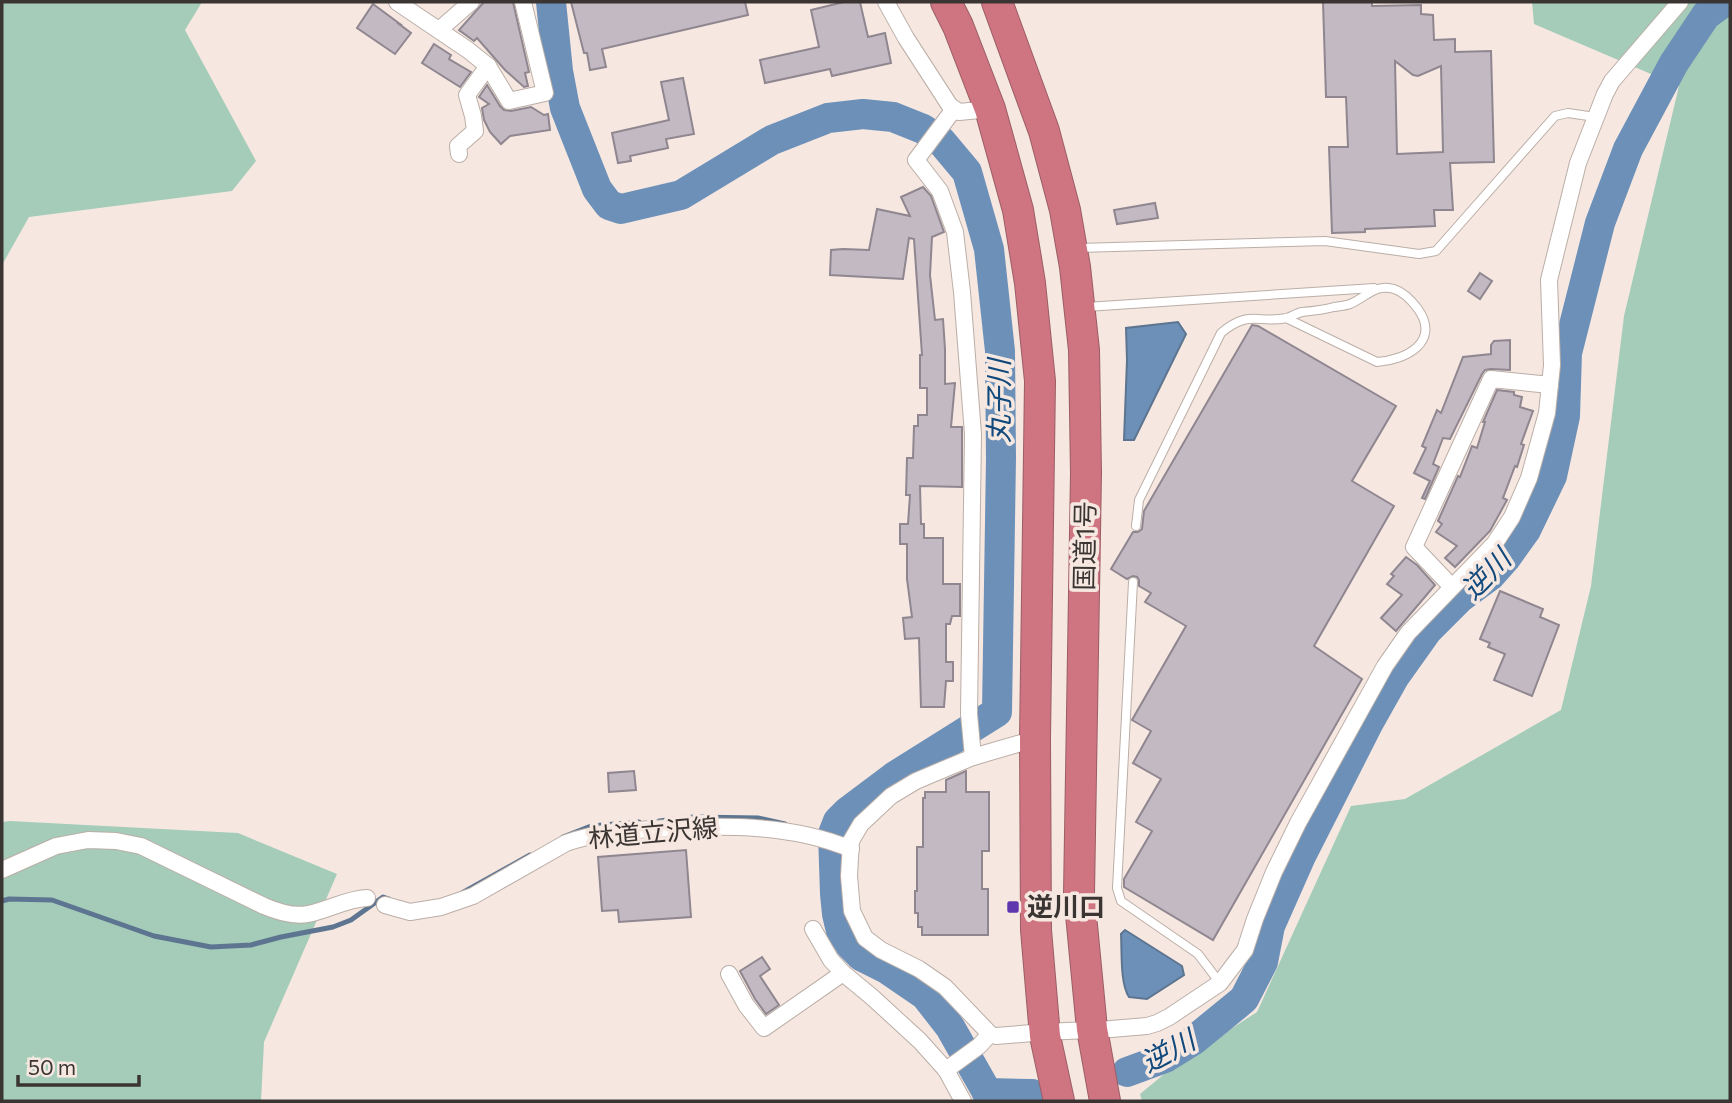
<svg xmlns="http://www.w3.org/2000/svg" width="1732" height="1103" viewBox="0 0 1732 1103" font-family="Commissioner,'Noto Sans JP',sans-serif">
  <rect width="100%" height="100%" fill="#f6e8e1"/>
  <g fill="#a4ccb9">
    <path d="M2,2H202L185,30L256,161L232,191L29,217L2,265Z"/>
    <path d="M1532,2H1730V1101H1142L1140,1094L1175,1065L1257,1012L1351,806L1405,799L1561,710L1591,586L1624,316L1679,86L1534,24Z"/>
    <path d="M10,821L238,833L337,874L264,1042L261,1101H2V822Z"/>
  </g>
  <g fill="#6c90b8" stroke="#5d7590" stroke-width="2">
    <path d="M1178,322L1186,334L1134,440H1124L1127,360L1126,328Z"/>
    <path d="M1125,930L1182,966L1184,975L1147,999L1129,997C1120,984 1122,951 1121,934Z"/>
  </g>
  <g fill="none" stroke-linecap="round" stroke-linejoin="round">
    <g stroke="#5d7590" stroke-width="5">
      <path d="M659,821L694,817L758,818L785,824"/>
      <path d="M563,837L591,826L639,822"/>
      <path d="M462,893L530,855"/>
      <path d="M2,901L9,899L52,900L154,936L211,947L251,945L281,937L333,927L351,920L383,897L389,899"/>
    </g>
    <g stroke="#6c90b8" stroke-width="30">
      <path d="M551,2L558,71L565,108L597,189L609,205L621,209L681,195L772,140L828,118L863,114L893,117L923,129L941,141L967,172L989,249L1000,351L1001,458L997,712L895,776L847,812L838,821L833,834L835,894L837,914L841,931L850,945L861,956L887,969L925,995L950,1027L992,1101"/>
      <path d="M1127,1072L1165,1058L1194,1040L1244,999L1263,962L1270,926L1301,856L1368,724L1395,676L1427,631L1460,598L1490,576L1506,558L1526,530L1552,476L1565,416L1567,353L1600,223L1628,149L1674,63L1706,15L1724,2"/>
      <path d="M987,1093L1032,1094"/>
    </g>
  </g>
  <g fill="#c2b9c3" stroke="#8f8690" stroke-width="2" fill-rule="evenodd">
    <path d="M484,2H513L529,72L525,73L528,86L524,87L505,70L477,38L474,41L459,30Z"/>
    <path d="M571,2H745L748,15L602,49L606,67L590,70L587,53H584Z"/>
    <path d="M844,2H860L868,37L885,33L891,63L832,76L830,69L765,83L760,60L819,47L811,10Z"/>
    <path d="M1323,2H1372V6L1421,5V14L1433,15L1434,40L1455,39V52L1491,51L1494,162L1450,163L1453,210H1434L1435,226L1365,229V232L1332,233L1329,147H1348L1346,97H1326ZM1395,61L1413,75L1418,76L1441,66L1443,152L1397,154Z"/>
    <path d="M373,4L400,24H399L411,33L395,54L357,28Z"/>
    <path d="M434,44L451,55L449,59L471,72L460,87L422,63Z"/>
    <path d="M683,78L694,134L666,139L668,148L630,156L631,161L618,163L612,133L669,120L661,82Z"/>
    <path d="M487,85L500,106L504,110L511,111L531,107L544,115L548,114L550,130L510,136L501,144L490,132L484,120L482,108L489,104L479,97Z"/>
    <path d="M923,187L931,196L944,232L932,237L930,275L935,320L943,319L945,349V384L955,383L951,427H962V487L920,486L921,524H924V538H943V584H960V616H952L950,624H946V662H953V681H946L944,707H921L919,638L905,639L903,618L912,617L907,579V544H900V524H908L910,495H906L907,458H913L914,426H918V415H927V388H920V355H922L914,239L909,238L903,279L830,275L831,250L843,249L869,250L877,209L910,216L901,197Z"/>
    <path d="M1155,203L1158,218L1117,224L1114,210Z"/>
    <path d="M1480,273L1492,281L1480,299L1468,291Z"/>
    <path d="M1252,325L1258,326L1396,406L1352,481L1394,506L1314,646L1362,679L1213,940L1124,887V879L1152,831L1136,822L1161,779L1133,763L1151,731L1132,720L1186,626L1145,602L1151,593L1139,586V580L1137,577L1133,576L1127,579L1111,569L1133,532H1138L1142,529L1144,511Z"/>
    <path d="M1510,340V370L1491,369L1485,370L1482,374L1450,439L1443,438L1433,464L1439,467L1425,499L1422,498L1430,481L1414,473L1426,448L1422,446L1437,410L1441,413L1463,357L1491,354V345L1494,341Z"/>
    <path d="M1497,390L1514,392V395L1522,397L1520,407L1533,411L1521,444L1524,445L1517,467L1515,466L1503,498L1507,500L1490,531L1455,567L1445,558L1457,546L1436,532L1442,524L1438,521L1458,476L1460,477L1472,446L1477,448L1485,422H1483Z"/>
    <path d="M1406,557L1417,565L1435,585L1396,631L1381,618L1402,595L1387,584L1394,576L1391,574Z"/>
    <path d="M1500,591L1543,609L1540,617L1559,625L1532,696L1494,680L1505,654L1488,647L1490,643L1480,639Z"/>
    <path d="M634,771L636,790L609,792L608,773Z"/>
    <path d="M966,771V792H989V851H982V889H988V935H922V927H918V913H915V891H917V847H923V798H925V792H946V780Z"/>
    <path d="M686,850L691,917L619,922L618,910L602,911L598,857Z"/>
    <path d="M762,957L770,969L760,976L779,1005L766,1014L755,999L740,971Z"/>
  </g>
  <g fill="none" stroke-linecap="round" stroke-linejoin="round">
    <g stroke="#bbaea7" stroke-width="10">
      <g id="lane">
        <path d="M1078,248L1325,241L1419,254L1436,251L1555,116L1568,113L1595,117"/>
        <path d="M1086,307L1374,288"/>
        <path d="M1136,526L1139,500L1221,333C1250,309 1257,324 1287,318C1292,316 1297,313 1302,312C1313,311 1323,310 1334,307C1339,306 1345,306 1350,304C1365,298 1376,283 1394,289C1404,292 1412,301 1418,309C1441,342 1406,360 1377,362L1286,318"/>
        <path d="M1133,582L1117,888L1121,901L1198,954L1220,983"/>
      </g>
    </g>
    <g stroke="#bbaea7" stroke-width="18">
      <g id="street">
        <path d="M397,2L468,50L488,66L509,101L545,93L523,2"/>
        <path d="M886,2L906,38L950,106L959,112L990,109"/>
        <path d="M439,30L471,2"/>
        <path d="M954,109L916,160L940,191L955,232L962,292L973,434L969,714L973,757"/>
        <path d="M459,154L458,146L475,131L473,116L467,95L488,66"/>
        <path d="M1452,587L1414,547L1491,379L1550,385"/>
        <path d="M1035,739L973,757L916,781L891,796L861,824L851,841L849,876L852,911L865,938L881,950L919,969L945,987L990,1034L996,1036L1045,1032L1111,1029L1147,1026L1157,1023L1169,1017L1220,983L1245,950L1255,919L1274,872L1298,823L1385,666L1408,633L1495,543L1512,517L1529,478L1547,413L1552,365L1549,280L1578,163L1605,94L1612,81L1680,2"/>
        <path d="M2,870L56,846L88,840L116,841L141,846L264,906C278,912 293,917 308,914C328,910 346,899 367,898"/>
        <path d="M385,905L410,912L441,907L473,896L566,843C594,833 623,831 652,829C718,825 789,823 851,849"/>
        <path d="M813,929L831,960L843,973L872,997L920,1041L946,1070L963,1101"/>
        <path d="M729,974L746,1005L764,1028L843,973"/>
        <path d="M946,1070L979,1046L990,1034"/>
      </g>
    </g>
    <g stroke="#9b5e65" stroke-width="32">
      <g id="highway">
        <path d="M946,2L958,26L990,109L1018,210L1030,283L1040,381L1035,739L1036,930L1045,1036L1059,1101"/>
        <path d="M997,2L1044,131L1065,210L1075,267L1084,350L1086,473L1079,894L1092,1029L1105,1101"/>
      </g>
    </g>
    <use href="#lane" stroke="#fff" stroke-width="8"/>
    <use href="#street" stroke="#fff" stroke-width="16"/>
    <use href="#highway" stroke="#cf7481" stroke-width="30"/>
  </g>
  <rect fill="#5f36ae" stroke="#f6e8e1" stroke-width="2.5" x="1006" y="900" width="14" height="14" rx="3.5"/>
  <g text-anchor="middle" stroke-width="7" stroke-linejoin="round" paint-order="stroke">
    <g font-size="26" fill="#3a3532" stroke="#f6e8e1">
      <text transform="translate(1085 546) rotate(-89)" y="9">国道1号</text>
      <text transform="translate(653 833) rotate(-5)" y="9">林道立沢線</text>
    </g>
    <g font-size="26" font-weight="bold" fill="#3a3532" stroke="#f6e8e1" text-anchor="start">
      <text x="1027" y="916">逆川口</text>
    </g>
    <g font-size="28" font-style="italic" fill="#11497c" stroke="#f6e8e1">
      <text transform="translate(999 401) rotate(-90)" y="10">丸子川</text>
      <text transform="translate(1486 574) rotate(-46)" y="10">逆川</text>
      <text transform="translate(1168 1051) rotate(-28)" y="10">逆川</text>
    </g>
  </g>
  <rect width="1732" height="1103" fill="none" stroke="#3a3532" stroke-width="7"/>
  <path d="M18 1075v10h121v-10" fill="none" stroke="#3a3532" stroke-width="3.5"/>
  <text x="28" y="1075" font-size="21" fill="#3a3532" stroke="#f6e8e1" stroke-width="5" paint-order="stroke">50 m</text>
</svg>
